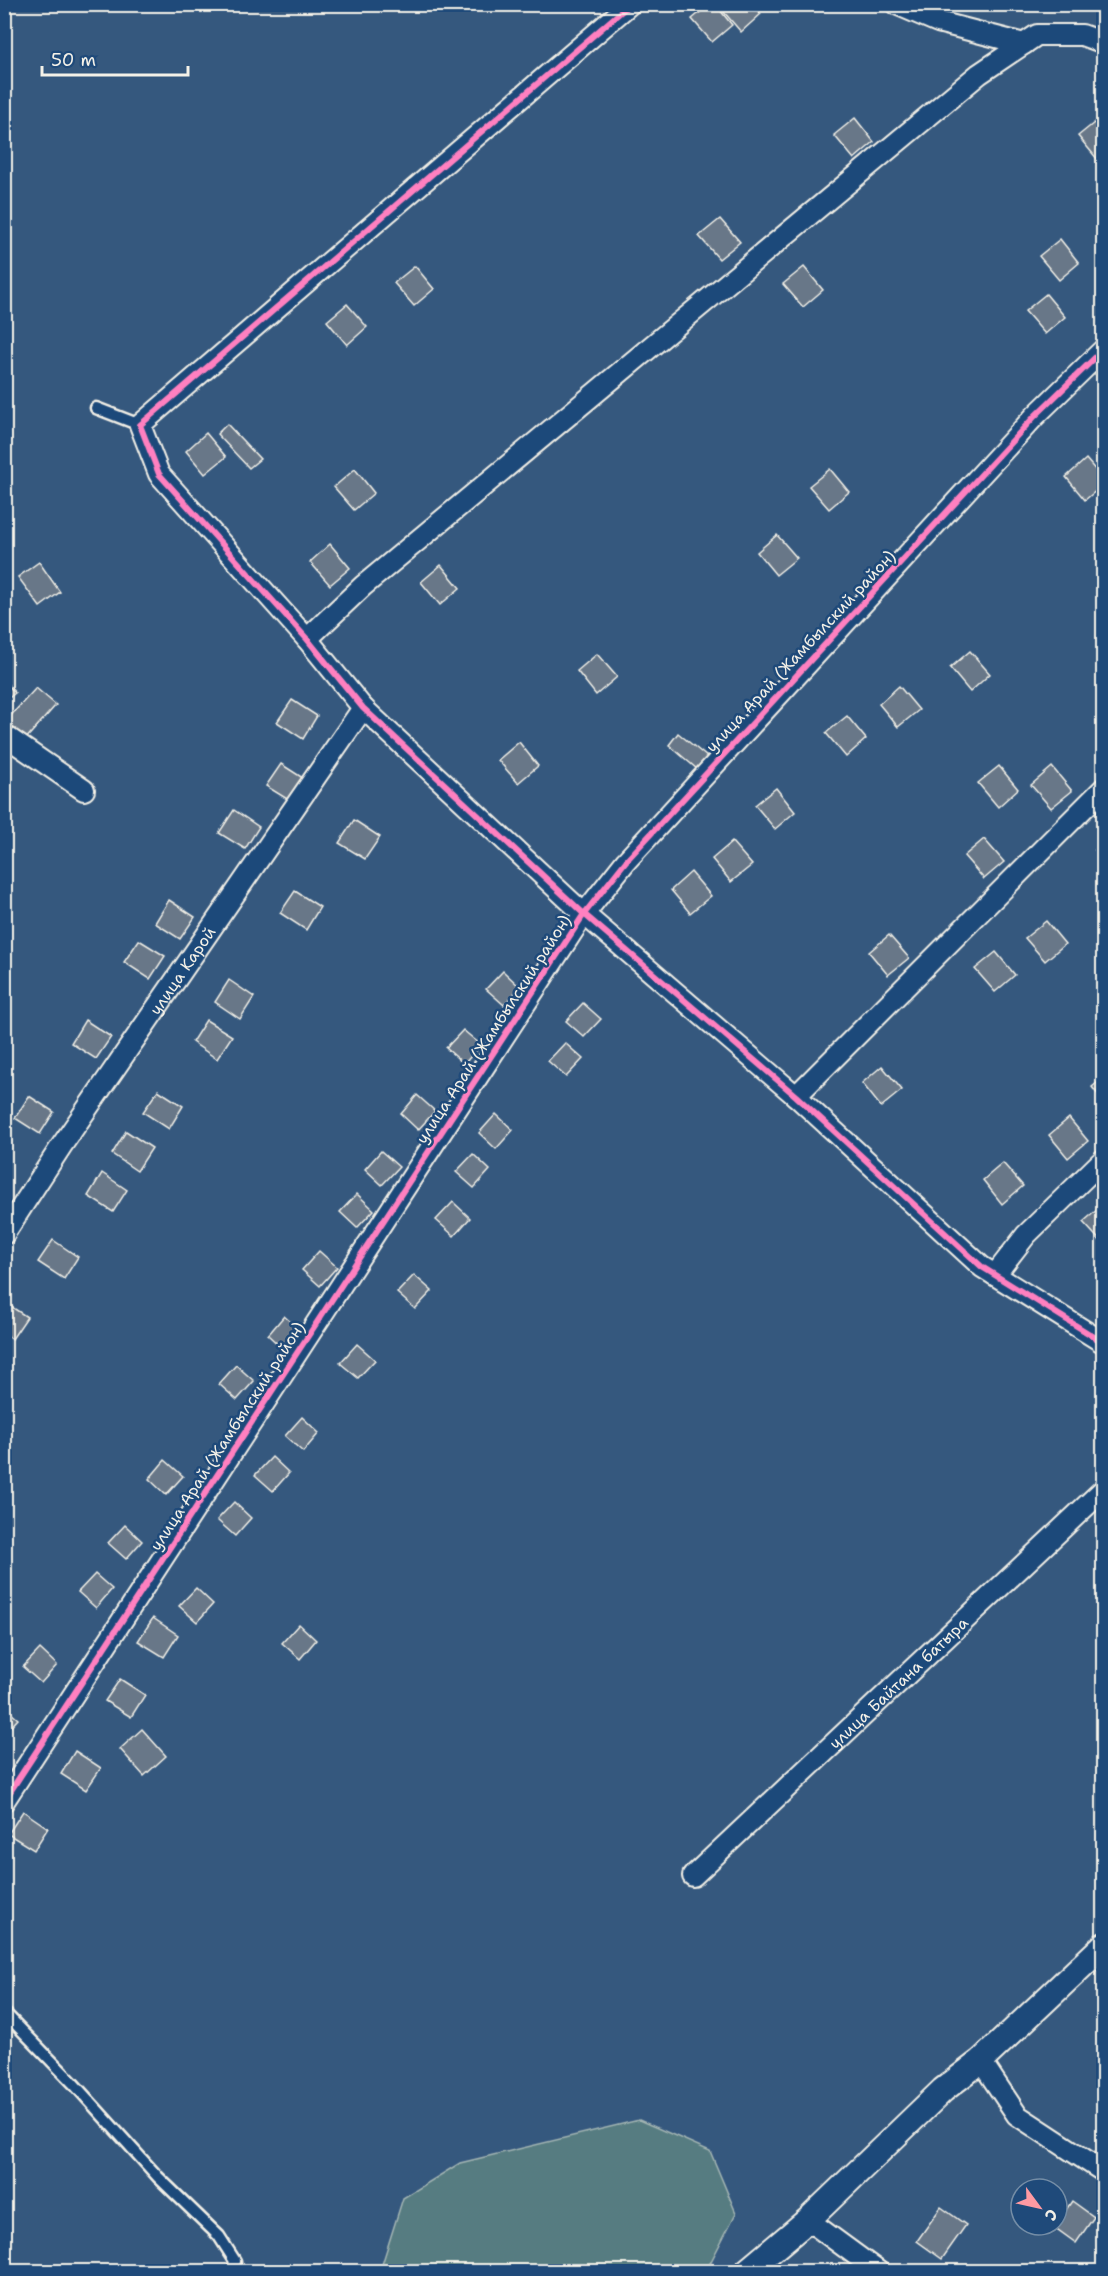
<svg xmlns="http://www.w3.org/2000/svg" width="1108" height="2276" viewBox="0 0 1108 2276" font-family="'Shantell Sans',sans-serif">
  <rect width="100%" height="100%" fill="#35587e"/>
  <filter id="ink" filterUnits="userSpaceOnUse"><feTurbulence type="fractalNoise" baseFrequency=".0167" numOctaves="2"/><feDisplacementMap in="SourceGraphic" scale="12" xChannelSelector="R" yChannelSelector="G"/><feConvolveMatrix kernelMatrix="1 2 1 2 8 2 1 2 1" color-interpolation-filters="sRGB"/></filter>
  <g filter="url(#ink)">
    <path fill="#567c81" stroke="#a5b6b4" stroke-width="1.5" d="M639,2120L710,2151L736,2213L706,2271H380L403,2198L460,2163Z"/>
    <g fill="#687788" stroke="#f4f1e8" stroke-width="1.5">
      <path d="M710,4H715L732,25L712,42L692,19Z"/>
      <path d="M717,4H753L761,14L741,32Z"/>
      <path d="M855,118L874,142L854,159L834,135Z"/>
      <path d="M1099,119L1104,125V155L1098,160L1078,136Z"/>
      <path d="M720,219L740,242L719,259L699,236Z"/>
      <path d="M1060,239L1079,263L1059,280L1039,256Z"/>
      <path d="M415,266L434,289L414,306L394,283Z"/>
      <path d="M804,267L823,290L803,307L783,284Z"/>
      <path d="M1046,294L1065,317L1045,334L1025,311Z"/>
      <path d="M347,304L367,327L347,345L327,321Z"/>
      <path d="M227,424L260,459L249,468L217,434Z"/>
      <path d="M206,433L226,457L205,474L186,451Z"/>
      <path d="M1086,459L1104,480V484L1085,500L1066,477Z"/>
      <path d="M355,469L374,493L354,510L334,487Z"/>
      <path d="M830,469L849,492L829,509L809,486Z"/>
      <path d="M777,535L797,558L776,575L757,552Z"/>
      <path d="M330,544L350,568L330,585L310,562Z"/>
      <path d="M39,562L60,592L40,607L18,577Z"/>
      <path d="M441,565L460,588L440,605L421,582Z"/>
      <path d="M970,651L990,674L970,692L950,668Z"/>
      <path d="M597,654L617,677L596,695L577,671Z"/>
      <path d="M4,680L15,693L4,702Z"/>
      <path d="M899,686L919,710L898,727L879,704Z"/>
      <path d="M36,688L56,705L24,741L4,723Z"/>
      <path d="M292,700L317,716L303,739L277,722Z"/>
      <path d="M847,716L866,739L846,757L826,733Z"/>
      <path d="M678,733L707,757L697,769L669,745Z"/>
      <path d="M519,742L538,766L518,783L498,760Z"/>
      <path d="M281,764L306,780L292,802L266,786Z"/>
      <path d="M999,766L1018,789L998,807L978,783Z"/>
      <path d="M1052,767L1072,791L1051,808L1031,785Z"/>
      <path d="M776,788L795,812L775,829L755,805Z"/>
      <path d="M234,810L259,827L245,849L219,833Z"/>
      <path d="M354,820L380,837L365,859L339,843Z"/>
      <path d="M984,839L1004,862L984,879L964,856Z"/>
      <path d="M732,842L752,865L731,882L712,859Z"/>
      <path d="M1104,843V860L1095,850Z"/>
      <path d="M691,872L711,896L690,913L671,890Z"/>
      <path d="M295,891L320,907L306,930L280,913Z"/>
      <path d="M169,900L195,917L180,939L155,923Z"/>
      <path d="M1046,921L1065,944L1045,961L1025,938Z"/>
      <path d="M889,935L909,958L888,975L869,952Z"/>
      <path d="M139,940L165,956L150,979L124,962Z"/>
      <path d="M996,952L1015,975L995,992L975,969Z"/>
      <path d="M503,971L520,987L504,1005L486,989Z"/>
      <path d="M229,980L254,997L240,1019L215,1002Z"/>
      <path d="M583,1003L601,1019L584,1037L566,1021Z"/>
      <path d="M85,1020L111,1037L96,1059L71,1043Z"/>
      <path d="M206,1020L232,1036L217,1059L192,1042Z"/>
      <path d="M463,1030L481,1045L464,1064L446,1048Z"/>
      <path d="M565,1043L583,1059L566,1077L548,1061Z"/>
      <path d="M882,1066L902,1090L881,1107L862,1083Z"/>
      <path d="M1104,1077V1102L1092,1087Z"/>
      <path d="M158,1090L183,1106L169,1129L143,1112Z"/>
      <path d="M417,1095L435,1111L418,1130L401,1114Z"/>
      <path d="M29,1096L54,1112L40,1134L15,1118Z"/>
      <path d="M496,1114L513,1130L496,1149L479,1133Z"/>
      <path d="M1069,1118L1088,1141L1068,1158L1049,1135Z"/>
      <path d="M126,1131L152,1148L137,1171L112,1154Z"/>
      <path d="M381,1151L399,1167L382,1185L365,1169Z"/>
      <path d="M473,1154L490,1170L474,1188L456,1172Z"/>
      <path d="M1003,1163L1023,1186L1002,1204L983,1180Z"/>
      <path d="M102,1173L127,1190L113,1212L88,1196Z"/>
      <path d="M357,1194L374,1210L357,1228L340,1212Z"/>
      <path d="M453,1202L470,1218L454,1236L436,1220Z"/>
      <path d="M1104,1204V1245L1083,1222Z"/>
      <path d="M53,1240L78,1257L64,1279L38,1262Z"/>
      <path d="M319,1251L337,1267L320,1286L302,1270Z"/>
      <path d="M414,1275L432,1291L415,1309L397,1293Z"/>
      <path d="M4,1302L27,1317L12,1339L4,1334Z"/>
      <path d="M284,1316L302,1332L285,1351L268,1335Z"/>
      <path d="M357,1344L375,1360L358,1378L340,1363Z"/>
      <path d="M236,1365L254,1381L237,1400L219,1384Z"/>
      <path d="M302,1417L319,1433L303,1452L285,1436Z"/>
      <path d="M272,1457L289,1473L273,1491L255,1475Z"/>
      <path d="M165,1460L183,1476L166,1495L149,1479Z"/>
      <path d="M234,1502L251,1518L235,1536L217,1520Z"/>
      <path d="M125,1525L142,1541L126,1559L108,1543Z"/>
      <path d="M95,1574L112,1589L96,1608L78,1592Z"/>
      <path d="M196,1588L213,1604L197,1622L179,1606Z"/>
      <path d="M153,1618L178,1635L164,1657L138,1641Z"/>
      <path d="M299,1624L316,1640L300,1659L282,1643Z"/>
      <path d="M40,1649L57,1665L41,1683L23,1667Z"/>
      <path d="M120,1679L145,1695L131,1717L105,1701Z"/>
      <path d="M4,1707L18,1719L4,1734Z"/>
      <path d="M142,1729L166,1756L144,1776L120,1749Z"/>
      <path d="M75,1751L101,1768L86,1790L61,1774Z"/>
      <path d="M23,1811L48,1828L34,1850L8,1834Z"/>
      <path d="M1072,2201L1094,2217L1076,2243L1054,2227Z"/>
      <path d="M941,2207L966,2225L942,2259L917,2241Z"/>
    </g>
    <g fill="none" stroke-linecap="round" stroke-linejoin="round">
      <g stroke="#f4f1e8" stroke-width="15">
        <g id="service">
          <path d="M96,408L140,425"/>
          <path d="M4,2012L73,2083L158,2177L219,2236L235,2261L233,2272"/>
        </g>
      </g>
      <g stroke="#f4f1e8" stroke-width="24">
        <g id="minor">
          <path d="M630,4L140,425L159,474L307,639L363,708L584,914L796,1096L982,1267L1104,1343"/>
          <path d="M896,4L938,22L1024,44"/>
          <path d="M307,639L363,586L979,74L1037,35H1082L1104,43"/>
          <path d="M4,735L84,790"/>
          <path d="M796,1096L1104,788"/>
          <path id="s1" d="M4,1234L62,1145L363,708"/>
          <path d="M995,1275L1026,1235L1104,1159"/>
          <path d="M4,1801L584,914L626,861L1035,416L1104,349"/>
          <path id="s2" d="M693,1876L1104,1489"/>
          <path d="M981,2061L1017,2115L1104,2172"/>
          <path d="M808,2220L879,2272"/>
        </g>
      </g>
      <g stroke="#f4f1e8" stroke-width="28">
        <path id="tertiary" d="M746,2272L808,2220L943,2090L981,2061L1104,1945"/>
      </g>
      <use href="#service" stroke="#1f4a7a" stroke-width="10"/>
      <use href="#minor" stroke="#1f4a7a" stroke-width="20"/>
      <use href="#tertiary" stroke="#1f4a7a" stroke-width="24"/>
      <g stroke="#1f4a7a" stroke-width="10">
        <g id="cycleway">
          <path d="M630,4L140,425L159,474L307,639L363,708L584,914L796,1096L982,1267L1104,1343"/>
          <path d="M4,1801L584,914L626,861L1035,416L1104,349"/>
        </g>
      </g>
      <use href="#cycleway" stroke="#ff80c0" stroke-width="6"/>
    </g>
  </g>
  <g text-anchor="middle" stroke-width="5" stroke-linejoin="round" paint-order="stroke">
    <g font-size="16" fill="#f4f1e8" stroke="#1f4a7a">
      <text transform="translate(800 651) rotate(-47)" y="6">улица Арай (Жамбылский район)</text>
      <text dy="6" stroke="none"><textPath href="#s1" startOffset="318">улица Карой</textPath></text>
      <text transform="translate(493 1029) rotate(-57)" y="6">улица Арай (Жамбылский район)</text>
      <text transform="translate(227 1436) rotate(-57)" y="6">улица Арай (Жамбылский район)</text>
      <text dy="6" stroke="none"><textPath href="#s2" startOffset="282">улица Байтана батыра</textPath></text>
    </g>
  </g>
  <rect width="1108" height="2276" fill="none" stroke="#1f4a7a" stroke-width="24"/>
  <rect x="12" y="12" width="1084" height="2252" fill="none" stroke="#f4f1e8" stroke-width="2" filter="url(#ink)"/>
  <g transform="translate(1039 2207) rotate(123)"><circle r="28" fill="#1f4a7a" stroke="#748da6" stroke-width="1.5"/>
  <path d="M0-4.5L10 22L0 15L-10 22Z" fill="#ff9aa2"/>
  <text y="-9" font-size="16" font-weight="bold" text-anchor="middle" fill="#f4f1e8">С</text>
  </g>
  <path d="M42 66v9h146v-9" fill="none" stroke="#f4f1e8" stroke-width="3"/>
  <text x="51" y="66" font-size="18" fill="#f4f1e8" stroke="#1f4a7a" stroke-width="4.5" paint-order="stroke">50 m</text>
</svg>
